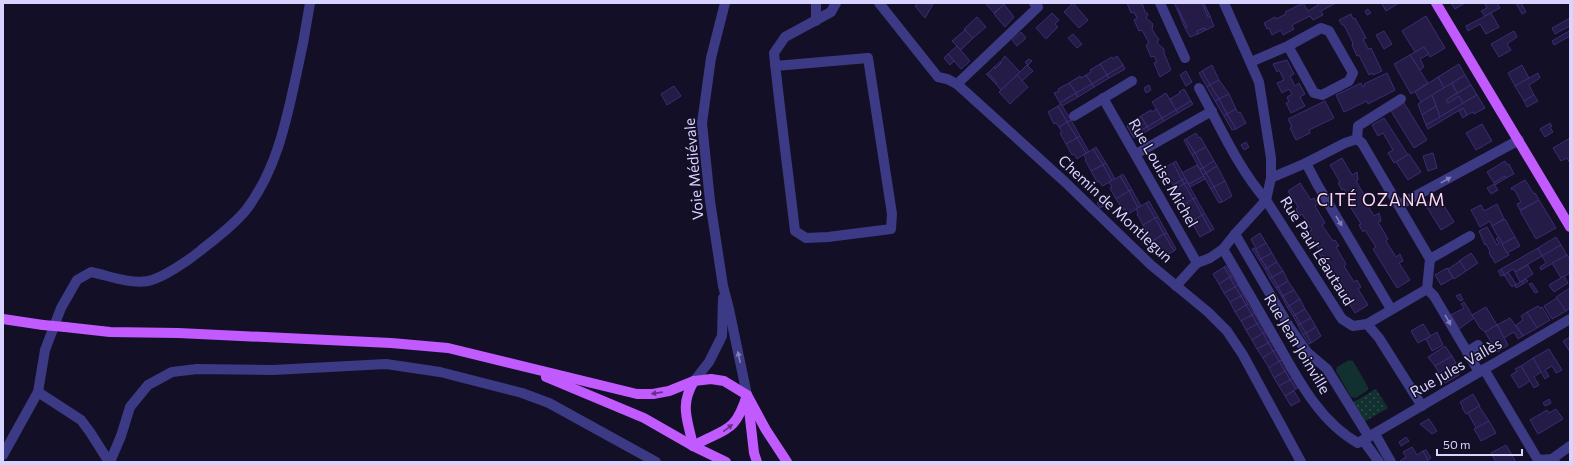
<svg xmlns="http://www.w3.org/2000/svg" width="1573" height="465" viewBox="0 0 1573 465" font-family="Commissioner,sans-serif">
  <defs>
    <pattern id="park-dots" width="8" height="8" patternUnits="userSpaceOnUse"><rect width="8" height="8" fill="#12302f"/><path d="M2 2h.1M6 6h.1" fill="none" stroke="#344d4e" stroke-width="1.8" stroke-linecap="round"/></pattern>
  </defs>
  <rect width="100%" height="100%" fill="#130f26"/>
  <path fill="url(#park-dots)" d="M1376,389L1388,408L1364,422L1352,403Z"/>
  <path fill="#12302f" d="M1349,360L1353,361L1368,387V390L1356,398L1351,397L1336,371L1337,367Z"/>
  <g fill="#241b47" stroke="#3b2d73">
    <path d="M919,3L933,4L925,18L915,6Z"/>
    <path d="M985,3H1003L1004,4L994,13Z"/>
    <path d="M1073,3L1088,20L1079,28L1064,12Z"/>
    <path d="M1127,3H1142L1145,12L1148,14L1146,18L1153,24L1152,29L1156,36L1159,39L1157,43L1164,49V53L1171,70L1160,77L1154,63L1157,62L1154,56L1151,57L1146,45L1149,43L1142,30L1139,31L1134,20L1137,18L1134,12L1131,13Z"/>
    <path d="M1174,3H1202L1208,17L1210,16L1214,26L1206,30L1205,28L1197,31L1198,34L1190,37L1185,28L1187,27L1178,9H1177Z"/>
    <path d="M1202,3H1204L1210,16L1208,17Z"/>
    <path d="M1303,3L1308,11L1318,5L1317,3H1336L1321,11L1323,15L1313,20L1310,16L1292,25L1294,29L1283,35L1281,30L1272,35L1269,28L1267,29L1264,23L1275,17L1276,19L1286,14L1285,12Z"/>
    <path d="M1385,3H1399L1386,11L1382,4Z"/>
    <path d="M1451,3H1465L1455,9Z"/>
    <path d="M1484,3H1497L1500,8L1485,16L1481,11L1487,8Z"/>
    <path d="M1516,3H1521L1526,12L1522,14Z"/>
    <path d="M1004,4L1014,17L1005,27L994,14Z"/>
    <path d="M1177,9H1178L1187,27L1185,28Z"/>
    <path d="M1368,9L1371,13L1367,15L1365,11Z"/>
    <path d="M1052,13L1059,20L1055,24L1058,27L1046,39L1036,28Z"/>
    <path d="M1491,13L1499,27L1486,34L1480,24L1468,31L1466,26Z"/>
    <path d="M1351,14L1353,19L1355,18L1366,38L1363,39L1368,49L1371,48L1382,71L1373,75L1372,73L1369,75L1359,55L1357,56L1352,45L1353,44L1352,41L1344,25H1342L1339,20Z"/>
    <path d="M1426,16L1445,48L1430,57L1424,47L1415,52L1402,31Z"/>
    <path d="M977,17L986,27L973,38L964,29Z"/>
    <path d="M1570,18V26L1555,34L1552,28Z"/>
    <path d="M1205,28L1206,30L1198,34L1197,31Z"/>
    <path d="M965,30L973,38L961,50L952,41Z"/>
    <path d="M1384,31L1392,44L1384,49L1376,35Z"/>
    <path d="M1514,31L1517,37L1507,44L1511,50L1499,57L1491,44Z"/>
    <path d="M1569,31L1570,36L1554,45L1552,41Z"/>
    <path d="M1021,32L1026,38L1017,46L1012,40Z"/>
    <path d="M1073,34L1082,44L1077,48L1068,38Z"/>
    <path d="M957,46L970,61L961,69L948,54Z"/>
    <path d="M1424,47L1429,54L1420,59L1424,67L1420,70L1410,55Z"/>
    <path d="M948,54L954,61L950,65L944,58Z"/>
    <path d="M1410,55L1428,83L1411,94L1394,64Z"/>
    <path d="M1005,56L1020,72L1001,90L996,84L997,83L988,73L994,67L995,69Z"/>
    <path d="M1117,56L1123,65L1107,75L1100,64L1112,57L1113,59Z"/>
    <path d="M1029,59L1032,61L1028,65L1025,62Z"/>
    <path d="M1287,60L1294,74L1290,76L1295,86L1299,83L1305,94L1300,97L1305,106L1291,113L1286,103L1289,102L1287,97L1292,94L1289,89L1282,93L1277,83L1284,80L1279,70L1277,72L1273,64Z"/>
    <path d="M1000,62L1001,63L995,69L994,67Z"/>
    <path d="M1100,64L1107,75L1092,84L1086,75L1091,72L1090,70Z"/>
    <path d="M1459,64L1465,75L1444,88L1438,77Z"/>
    <path d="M1027,65L1033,71L1022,81L1017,75Z"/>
    <path d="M1123,65L1125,69L1109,78L1107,75Z"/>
    <path d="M1212,65L1219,80L1210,85L1202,71Z"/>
    <path d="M1522,65L1529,78L1515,86L1508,73Z"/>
    <path d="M1186,71L1192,82L1186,86L1180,75Z"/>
    <path d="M1202,71L1210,85L1207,87L1199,73Z"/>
    <path d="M988,73L997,83L996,84L986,74Z"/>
    <path d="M1387,73L1395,90L1368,104L1367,101L1344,112L1336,95L1361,83L1363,87L1365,86L1364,84Z"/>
    <path d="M1538,73L1540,78L1529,85L1534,95L1524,101L1515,86Z"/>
    <path d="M1017,75L1028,87L1010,104L999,92Z"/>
    <path d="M1086,75L1092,84L1076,93L1069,83L1080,76L1081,78Z"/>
    <path d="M1107,75L1109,78L1094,87L1092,84Z"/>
    <path d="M1465,75L1471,85L1457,93L1452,83Z"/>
    <path d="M1438,77L1444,88L1421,102L1415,92Z"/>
    <path d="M1219,80L1229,94L1219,99L1210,85Z"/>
    <path d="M1069,83L1076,93L1060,103L1054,93L1059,91L1058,89Z"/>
    <path d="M1452,83L1457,93L1446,100L1448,103L1459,96L1463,103L1440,117L1432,95Z"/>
    <path d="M1092,84L1094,87L1078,97L1076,93Z"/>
    <path d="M1149,85L1151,90L1146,93L1144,88Z"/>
    <path d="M1210,85L1219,99L1215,101L1207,87Z"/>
    <path d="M1471,85L1477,95L1463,103L1459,96L1448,103L1446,100Z"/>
    <path d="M674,86L681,96L667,105L661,94Z"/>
    <path d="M1184,89L1191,101L1176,110L1170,99L1180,93L1179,92Z"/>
    <path d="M1076,93L1078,97L1062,106L1061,105L1060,103Z"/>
    <path d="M1166,93L1176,110L1162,118L1152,102Z"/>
    <path d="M1229,94L1236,109L1227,114L1219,99Z"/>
    <path d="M1432,95L1436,106L1422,115L1418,104Z"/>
    <path d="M1477,95L1485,108L1474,114L1473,112L1467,115L1463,108L1428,129L1426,125Z"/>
    <path d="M1534,95L1538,101L1527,107L1524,101Z"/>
    <path d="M1219,99L1227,114L1224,116L1215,101Z"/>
    <path d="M1191,101L1193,104L1178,113L1176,110Z"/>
    <path d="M1325,101L1334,118L1309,130L1310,133L1296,140L1290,128L1292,127L1288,119Z"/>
    <path d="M1404,103L1427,140L1414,148L1391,111Z"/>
    <path d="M1061,104L1071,120L1067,122L1058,106Z"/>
    <path d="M1058,106L1067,122L1059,127L1056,123L1054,124L1048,112Z"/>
    <path d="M1436,106L1440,117L1426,125L1422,115Z"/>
    <path d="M1463,108L1467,115L1463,118L1459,111Z"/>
    <path d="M1156,109L1162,118L1147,127L1141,116L1151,110L1152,112Z"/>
    <path d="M1236,109L1238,113L1240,112L1246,123L1236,129L1227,114Z"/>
    <path d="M1176,110L1178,113L1164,121L1162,118Z"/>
    <path d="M1227,114L1236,129L1232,130L1224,116Z"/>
    <path d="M1141,116L1147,127L1132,135L1127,126L1131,123V122Z"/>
    <path d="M1162,118L1164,121L1149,130L1147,127Z"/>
    <path d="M1384,118L1408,155L1394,163L1388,153L1393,150L1383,133L1378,136L1372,125Z"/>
    <path d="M1071,120L1080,136L1077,138L1067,122Z"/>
    <path d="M1067,122L1077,138L1066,144L1060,133L1062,132L1059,127Z"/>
    <path d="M1550,123L1552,126L1550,127L1553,132L1545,137L1540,129Z"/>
    <path d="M1482,124L1492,141L1476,150L1466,133Z"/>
    <path d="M1147,127L1149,130L1134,138L1132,135Z"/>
    <path d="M1196,133L1199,138L1200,137L1206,147L1195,153L1186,139Z"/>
    <path d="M1080,136L1089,152L1086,153L1077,138Z"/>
    <path d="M1077,138L1086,153L1077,159L1074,154L1072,155L1066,144Z"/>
    <path d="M1570,138V163L1567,158L1561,161L1553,148Z"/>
    <path d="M1186,139L1195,153L1192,155L1184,140Z"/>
    <path d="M1246,142L1249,147L1244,150L1241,145Z"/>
    <path d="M1096,147L1106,163L1103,165L1093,149Z"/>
    <path d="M1206,147L1214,161L1203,168L1195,153Z"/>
    <path d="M1093,149L1103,165L1091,171L1085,160L1086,159L1084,155Z"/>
    <path d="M1195,153L1203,168L1200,169L1192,155Z"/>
    <path d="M1433,153L1437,168L1428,171L1423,156Z"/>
    <path d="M1409,154L1421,172L1408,180L1396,162Z"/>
    <path d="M1342,158L1352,175L1357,172L1358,180L1356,181L1366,198L1364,199L1374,216L1379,213L1381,221L1378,222L1388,239L1386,241L1396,257L1400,254L1403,261L1399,263L1410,280L1397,288L1373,249L1376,247L1365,230L1363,232L1359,225L1361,224L1351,208L1354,205L1344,189L1342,190L1338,183L1340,182L1330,165Z"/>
    <path d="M1176,161L1185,178L1182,180L1173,163Z"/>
    <path d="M1214,161L1217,166L1206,173L1203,168Z"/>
    <path d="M1505,161L1507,165L1509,164L1514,174L1506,178L1505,176L1494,183L1487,172Z"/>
    <path d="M1106,163L1115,179L1112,181L1103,165Z"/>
    <path d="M1173,163L1182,180L1173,185L1170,180L1169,181L1162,169Z"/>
    <path d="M1103,165L1112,181L1102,186L1099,181L1097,182L1091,171Z"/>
    <path d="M1197,165L1204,176L1189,184L1182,173Z"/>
    <path d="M1217,166L1225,181L1214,187L1206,173Z"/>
    <path d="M1203,168L1206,173L1203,175L1200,169Z"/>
    <path d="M1206,173L1214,187L1211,189L1203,175Z"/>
    <path d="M1123,174L1132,190L1129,191L1120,176Z"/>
    <path d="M1120,176L1129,191L1116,199L1110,188L1112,187L1109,182Z"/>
    <path d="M1204,176L1205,179L1190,187L1189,184Z"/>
    <path d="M1505,176L1506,178L1495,185L1494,183Z"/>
    <path d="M1185,178L1187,182L1184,184L1182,180Z"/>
    <path d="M1182,180L1184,184L1175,189L1173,185Z"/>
    <path d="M1525,180L1534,194L1535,193L1539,200L1520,210L1517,204L1521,202L1514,189L1512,190L1511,188Z"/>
    <path d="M1225,181L1232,196L1222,202L1214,187Z"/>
    <path d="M1187,182L1196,198L1193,199L1184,184Z"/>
    <path d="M1300,183L1311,200L1314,198L1318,204L1315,206L1325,223L1322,225L1333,241L1335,240L1339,246L1336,247L1346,264L1344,266L1354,282L1357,280L1361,287L1358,289L1368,305L1355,313L1331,274L1333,272L1323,255L1321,257L1317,250L1319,249L1309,232L1312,230L1302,214L1300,216L1296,209L1298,207L1288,191Z"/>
    <path d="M1184,184L1193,199L1182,206L1176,194H1178L1175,189Z"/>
    <path d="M1494,184L1498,190L1491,194L1487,188Z"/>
    <path d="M1214,187L1222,202L1219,203L1211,189Z"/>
    <path d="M1132,190L1141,206L1138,208L1129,191Z"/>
    <path d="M1129,191L1138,208L1128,214L1125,209L1123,210L1116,199Z"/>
    <path d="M1438,196L1454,222L1441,230L1425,204Z"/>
    <path d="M1196,198L1205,214L1202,215L1193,199Z"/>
    <path d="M1193,199L1202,215L1193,221L1190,216L1189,217L1182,206Z"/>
    <path d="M1102,200L1105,205L1100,208L1097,203Z"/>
    <path d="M1539,200L1556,228L1536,239L1520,211Z"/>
    <path d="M1149,201L1158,217L1155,218L1146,203Z"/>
    <path d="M1146,203L1155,218L1143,225L1137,214L1138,213L1136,209Z"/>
    <path d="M1497,204L1504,219L1492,226L1490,221L1480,227L1471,210L1481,205L1484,211Z"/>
    <path d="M1205,214L1214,229L1211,231L1202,215Z"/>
    <path d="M1202,215L1211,231L1200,237L1194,226L1196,225L1193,221Z"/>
    <path d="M1158,217L1167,233L1164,234L1155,218Z"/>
    <path d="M1155,218L1164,234L1152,241L1143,225Z"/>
    <path d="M1505,219L1515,237L1502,244L1492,226Z"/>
    <path d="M1487,227L1497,245L1499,243L1496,239L1499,237L1509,255L1495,263L1492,257H1491L1489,252L1490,251L1486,244L1485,245L1479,231Z"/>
    <path d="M1167,233L1176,249L1174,251L1164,234Z"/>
    <path d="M1260,233L1266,243L1256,249L1251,239Z"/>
    <path d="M1164,234L1174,251L1163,257L1164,258L1161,260L1151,242Z"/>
    <path d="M1515,237L1520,246L1507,253L1502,244Z"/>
    <path d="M1556,237L1561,245L1542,256L1538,248Z"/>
    <path d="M1266,243L1272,253L1261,259L1256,249Z"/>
    <path d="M1561,245L1567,255L1541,270L1540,267L1546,263L1542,256Z"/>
    <path d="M1254,248L1261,259L1259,260L1252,249Z"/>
    <path d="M1538,248L1542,256L1515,272L1513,269L1504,275L1501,269Z"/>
    <path d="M1272,253L1277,262L1267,268L1261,259Z"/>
    <path d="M1471,253L1478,263L1466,271L1459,261Z"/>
    <path d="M1567,255L1570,260V273L1561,278L1552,263Z"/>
    <path d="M1261,259L1267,268L1265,269L1259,260Z"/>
    <path d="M1460,261L1466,271L1454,279L1448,269Z"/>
    <path d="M1277,262L1283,271L1272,277L1267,268Z"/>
    <path d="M1528,265L1533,274L1520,282L1515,272Z"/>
    <path d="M1226,266L1232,276L1230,277L1224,267Z"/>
    <path d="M1224,267L1230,277L1219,284L1213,274Z"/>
    <path d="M1267,268L1272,277L1270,279L1265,269Z"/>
    <path d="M1447,268L1453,278L1441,285L1435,275Z"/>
    <path d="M1501,269L1504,275L1501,276L1498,271Z"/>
    <path d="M1283,271L1288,281L1278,287L1272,277Z"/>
    <path d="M1508,272L1516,284L1512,287L1504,275Z"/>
    <path d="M1232,276L1238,285L1235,287L1230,277Z"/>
    <path d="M1564,276L1568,283L1554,292L1549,285Z"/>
    <path d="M1230,277L1235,287L1224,293L1219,284Z"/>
    <path d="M1272,277L1278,287L1276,288L1270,279Z"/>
    <path d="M1526,279L1528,281L1523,284L1522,281Z"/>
    <path d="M1288,281L1294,290L1283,296L1278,287Z"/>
    <path d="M1522,281L1523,284L1516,288L1515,285Z"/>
    <path d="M1532,283L1538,292L1535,293L1529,284Z"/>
    <path d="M1238,285L1243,294L1241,296L1235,287Z"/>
    <path d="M1235,287L1241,296L1230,302L1224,293Z"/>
    <path d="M1278,287L1283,296L1282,297L1276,288Z"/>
    <path d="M1570,288V308L1566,311L1556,297Z"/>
    <path d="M1294,290L1300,299L1289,306L1283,296Z"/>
    <path d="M1243,294L1248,304L1246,305L1241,296Z"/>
    <path d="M1460,294L1463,300L1460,301L1456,296Z"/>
    <path d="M1241,296L1246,305L1235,312L1230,302Z"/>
    <path d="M1283,296L1289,306L1287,307L1282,297Z"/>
    <path d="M1557,298L1566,311L1552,319L1544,306Z"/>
    <path d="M1300,299L1305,309L1295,315L1289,306Z"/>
    <path d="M1464,302L1474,318L1459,329L1451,315L1464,308L1461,304Z"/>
    <path d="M1248,304L1254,313L1252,315L1246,305Z"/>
    <path d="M1246,305L1252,315L1241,321L1235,312Z"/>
    <path d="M1289,306L1295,315L1293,316L1287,307Z"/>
    <path d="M1538,306L1540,308L1542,307L1550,320L1537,328L1527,312Z"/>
    <path d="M1486,307L1497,325L1485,332L1480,328L1472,315Z"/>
    <path d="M1305,309L1311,318L1300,324L1295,315Z"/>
    <path d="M1527,312L1537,328L1523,336L1516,325L1523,320L1521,316Z"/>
    <path d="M1254,313L1260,322L1257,324L1252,315Z"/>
    <path d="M1252,315L1257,324L1246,330L1241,321Z"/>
    <path d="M1295,315L1300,324L1298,325L1293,316Z"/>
    <path d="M1311,318L1316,327L1306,333L1300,324Z"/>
    <path d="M1510,318L1523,336L1518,339L1514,332L1504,338L1497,325Z"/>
    <path d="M1260,322L1265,332L1263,333L1257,324Z"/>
    <path d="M1257,324L1263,333L1252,340L1246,330Z"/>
    <path d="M1300,324L1306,333L1303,335L1298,325Z"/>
    <path d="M1423,324L1431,336L1418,343L1411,331Z"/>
    <path d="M1497,325L1508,345L1497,352L1485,332Z"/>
    <path d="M1316,327L1321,336L1311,343L1306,333Z"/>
    <path d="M1265,332L1271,341L1268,343L1263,333Z"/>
    <path d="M1437,332L1443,345L1432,351L1426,339Z"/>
    <path d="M1263,333L1268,343L1257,349L1252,340Z"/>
    <path d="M1306,333L1311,343L1309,344L1303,335Z"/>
    <path d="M1570,337V352L1563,341Z"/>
    <path d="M1271,341L1276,350L1273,351L1268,343Z"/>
    <path d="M1268,343L1273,351L1263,358L1257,349Z"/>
    <path d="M1445,346L1452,356L1435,366L1428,357Z"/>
    <path d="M1549,349L1562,370L1556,373L1552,366L1545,370L1549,376L1545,379L1533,358Z"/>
    <path d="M1276,350L1282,360L1279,361L1273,351Z"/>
    <path d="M1273,351L1279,361L1269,368L1263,358Z"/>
    <path d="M1452,356L1456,363L1453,365L1459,375L1445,383L1435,366Z"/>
    <path d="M1533,358L1541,372L1534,377L1539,385L1534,388L1521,366Z"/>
    <path d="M1282,360L1287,369L1285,371L1279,361Z"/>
    <path d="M1279,361L1285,371L1274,378L1269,368Z"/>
    <path d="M1521,366L1530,381L1519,388L1511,375L1517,371L1515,369Z"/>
    <path d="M1287,369L1293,378L1290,380L1285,371Z"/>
    <path d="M1285,371L1290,380L1279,386L1274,378Z"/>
    <path d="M1293,378L1298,388L1296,389L1290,380Z"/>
    <path d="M1290,380L1296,389L1285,396L1279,386Z"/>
    <path d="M1294,391L1300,401L1291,406L1285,396Z"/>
    <path d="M1473,394L1480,406L1466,414L1462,408L1463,407L1460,402Z"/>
    <path d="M1549,399L1551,403L1545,406L1543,403Z"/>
    <path d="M1479,406L1489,421L1476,428L1468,413Z"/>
    <path d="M1556,409L1563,419L1538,434L1530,420L1547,410L1549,413Z"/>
    <path d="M1429,419L1437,431L1432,434L1420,424Z"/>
    <path d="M1489,421L1496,433L1481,441L1474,429Z"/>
    <path d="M1406,437L1409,441L1401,446L1399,442Z"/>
    <path d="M1506,445L1516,462H1496L1491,453Z"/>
    <path d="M1412,447L1417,455L1423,451L1428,460L1425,462H1401L1400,461L1406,457L1403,452Z"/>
    <path d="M1426,450L1431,458L1428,460L1423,451Z"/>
  </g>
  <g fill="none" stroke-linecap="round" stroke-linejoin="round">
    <g stroke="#3d3a85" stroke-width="10">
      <path d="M725,3L711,58L702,123L710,201L723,286L729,309L747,395"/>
      <path d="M879,3L938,77L947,79L957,84L1065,182L1151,265L1208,312L1227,331L1243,355L1301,462"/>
      <path d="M1160,3L1185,58"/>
      <path d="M816,21V3"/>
      <path d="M1251,62L1288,46L1321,28L1329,31L1353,73L1349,81L1322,95L1314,93L1288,46"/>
      <path d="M775,66L868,58L892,214L891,229L828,237L806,238L795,231C788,171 780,112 774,53L785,37L831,12L836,3"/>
      <path d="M957,84L1038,7L1034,3"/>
      <path d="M1199,88C1220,126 1238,168 1266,200L1342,319L1353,326L1367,324L1427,289L1430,259L1362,143L1357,139L1345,143L1306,163L1271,178"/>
      <path d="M1103,98L1197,263"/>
      <path d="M1074,116L1132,81"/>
      <path d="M1357,139L1358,126L1401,99"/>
      <path d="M1136,154L1212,111"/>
      <path d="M1306,163L1317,184L1391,309"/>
      <path d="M1399,205L1519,140"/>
      <path d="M1235,234L1290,328L1307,352L1327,369L1369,437"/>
      <path d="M1223,249C1240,278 1257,307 1274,337C1296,375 1318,421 1358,443L1570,319"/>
      <path d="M1430,259L1470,236"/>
      <path d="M1176,286L1197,263L1210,258L1223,249L1235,234L1266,200L1271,178V158L1259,82L1224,3"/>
      <path d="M1427,289L1434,296L1479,372"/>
      <path d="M1367,324L1379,338L1422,406"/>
      <path d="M1467,352L1478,345"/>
      <path d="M1484,369L1538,460L1552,459L1555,462"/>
      <path d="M694,381L709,362L722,336L723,298"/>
      <path d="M38,392L81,420L90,432L109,462"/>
      <path d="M1375,434L1391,462"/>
      <path d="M1363,440L1379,462"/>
      <path d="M3,455L38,392L45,350L61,308L77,280L91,272C110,276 129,284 148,281C163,278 189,260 200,251C216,238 233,226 246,210C275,172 285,127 295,81C301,55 306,29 310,3"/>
      <path d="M1552,459L1570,446"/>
      <path d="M110,462L121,436L130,407L148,385L172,372L197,369L273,370L386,364L440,372L522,393L549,403L656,462"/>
    </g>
    <g stroke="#c25bff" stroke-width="10">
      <path d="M1436,3L1570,227"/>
      <path d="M3,319L43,325"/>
      <path d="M65,327L110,332L178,333L391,343L448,348L637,394H653L669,391L694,381L711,379L724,381L747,395L766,430L787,462"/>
      <path d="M546,377L644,418L693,446L726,462"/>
      <path d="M748,401L754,453L757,462"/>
      <path d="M693,446C725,428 735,434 747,395"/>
      <path d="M693,446C688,419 679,407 694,381"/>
    </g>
    <path stroke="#c25bff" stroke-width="10" d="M43,325L65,327"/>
  </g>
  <defs><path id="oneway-solid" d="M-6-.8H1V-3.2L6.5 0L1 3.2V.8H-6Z"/></defs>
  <g fill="#837fbc">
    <use href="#oneway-solid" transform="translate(1446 180) rotate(-29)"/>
    <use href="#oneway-solid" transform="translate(1339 221) rotate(59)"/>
    <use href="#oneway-solid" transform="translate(1448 320) rotate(60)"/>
    <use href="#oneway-solid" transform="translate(739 357) rotate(-102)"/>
  </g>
  <g fill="#623188">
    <use href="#oneway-solid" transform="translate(657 393) rotate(172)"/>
    <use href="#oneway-solid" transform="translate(728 428) rotate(-37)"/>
  </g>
  <g text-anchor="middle" stroke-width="3" stroke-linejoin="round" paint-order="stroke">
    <g font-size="15" fill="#d9d4ff" stroke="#130f26">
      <text transform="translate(694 169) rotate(-95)" y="5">Voie Médiévale</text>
      <text transform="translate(1163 173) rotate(60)" y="5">Rue Louise Michel</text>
      <text transform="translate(1115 209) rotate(43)" y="5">Chemin de Montlegun</text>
      <text transform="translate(1317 251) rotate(58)" y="5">Rue Paul Léautaud</text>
      <text transform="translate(1297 344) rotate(59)" y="5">Rue Jean Joinville</text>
      <text transform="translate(1456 368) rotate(-30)" y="5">Rue Jules Vallès</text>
    </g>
    <g font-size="17" letter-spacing="1" fill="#ffd6f0" stroke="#130f26">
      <text x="1381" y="206">CITÉ OZANAM</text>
    </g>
  </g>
  <rect width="1573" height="465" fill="none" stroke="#d9d4ff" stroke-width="8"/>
  <path d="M1437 449v6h85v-6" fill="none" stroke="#d9d4ff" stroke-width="2"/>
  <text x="1443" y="449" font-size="12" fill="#d9d4ff" stroke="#130f26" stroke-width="3" paint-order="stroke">50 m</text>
</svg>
